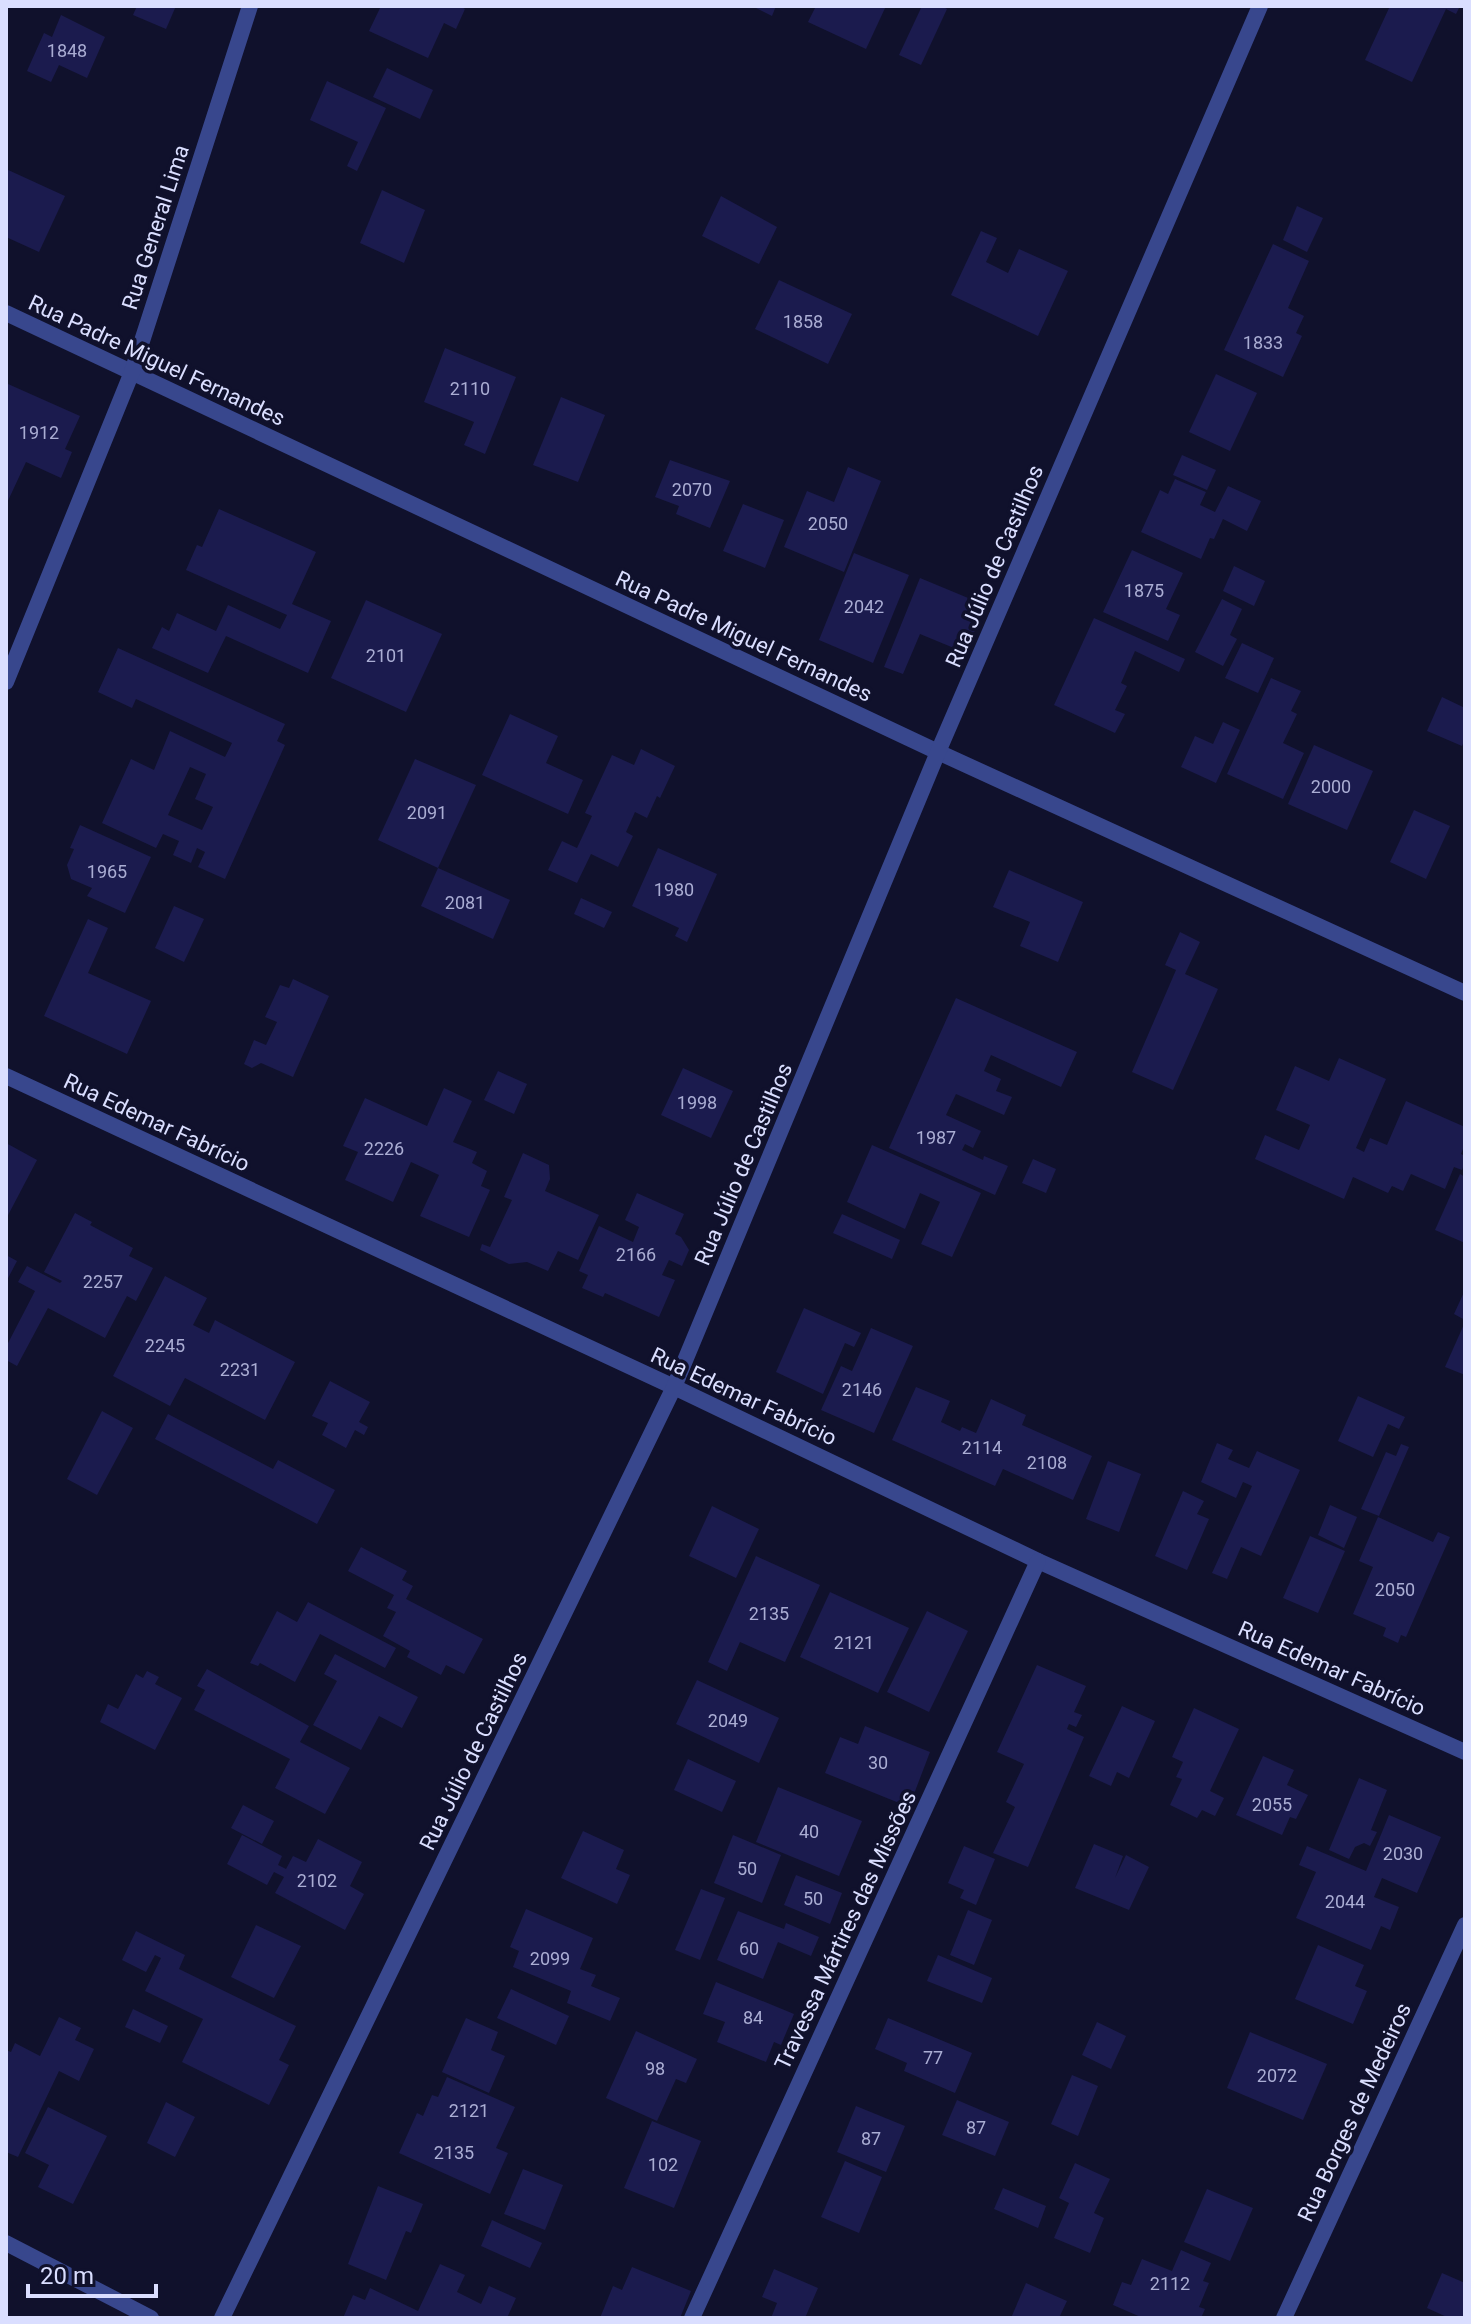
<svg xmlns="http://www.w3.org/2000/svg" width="1471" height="2324" viewBox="0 0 1471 2324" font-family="Roboto,sans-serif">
  <rect width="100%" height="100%" fill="#10112c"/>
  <g fill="#1b1b4e" fill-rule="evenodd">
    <path d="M137,6H176L166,29L133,15Z"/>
    <path d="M381,6H460L465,9L456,29L444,23L428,58L369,31Z"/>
    <path d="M752,6H776L772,16Z"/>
    <path d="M816,6H886L866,49L808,22Z"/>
    <path d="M922,6H941L947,9L921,65L899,55Z"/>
    <path d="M1390,6H1460L1456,14L1446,9L1412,82L1365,60Z"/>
    <path d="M61,15L105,37L87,78L59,65L51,82L27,71L44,33L52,37Z"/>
    <path d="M387,68L433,90L420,119L373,97Z"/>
    <path d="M327,81L386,108L357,171L347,166L358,142L310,120Z"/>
    <path d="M6,169L65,196L39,252L6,237Z"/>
    <path d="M382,190L425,210L404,263L360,243Z"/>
    <path d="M721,196L777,227L759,264L702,236Z"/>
    <path d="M1297,206L1323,218L1307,252L1283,240Z"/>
    <path d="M981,231L997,238L986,262L1008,273L1019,249L1068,271L1038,336L951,295Z"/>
    <path d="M1273,244L1309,261L1288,308L1304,316L1296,333L1302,336L1283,377L1224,350Z"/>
    <path d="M779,280L852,314L828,364L755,329Z"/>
    <path d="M445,348L516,377L485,454L464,445L474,422L424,402Z"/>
    <path d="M1216,374L1257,393L1230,451L1189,432Z"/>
    <path d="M8,384L80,416L65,449L72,452L61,478L26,462L6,505Z"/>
    <path d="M561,397L605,415L578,482L533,465Z"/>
    <path d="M1182,455L1216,470L1207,490L1173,475Z"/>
    <path d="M670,460L730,481L710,528L676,514L679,506L655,497Z"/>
    <path d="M848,467L881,481L844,572L784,547L807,491L834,502Z"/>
    <path d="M1175,479L1206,492L1200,505L1215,512L1228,486L1261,501L1247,531L1223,519L1214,539L1210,538L1201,559L1141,532L1160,490L1168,494Z"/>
    <path d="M743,504L784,520L765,568L723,551Z"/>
    <path d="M219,509L316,552L292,604L331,621L308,673L226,636L208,673L152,648L162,627L169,631L177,613L216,631L228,605L280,629L287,615L186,570L197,545L202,547Z"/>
    <path d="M1132,550L1183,573L1166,609L1180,615L1168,641L1103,612Z"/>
    <path d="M854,553L909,575L873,663L819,640Z"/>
    <path d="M1234,566L1265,581L1254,606L1223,591Z"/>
    <path d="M920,578L985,605L966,653L920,634L903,674L884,667Z"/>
    <path d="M1222,599L1242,609L1230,635L1237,639L1223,666L1195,652Z"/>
    <path d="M366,600L442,634L406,712L331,678Z"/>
    <path d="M1094,618L1185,659L1179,672L1135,651L1121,683L1127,686L1115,710L1125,714L1115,733L1054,705Z"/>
    <path d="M1242,643L1274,658L1258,693L1225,678Z"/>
    <path d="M118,648L285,724L277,741L285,745L225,879L198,867L205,852L197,848L191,863L173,855L179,841L163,834L156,848L102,823L131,759L154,770L170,731L225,757L232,743L136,699L132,708L98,692ZM190,767L206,774L195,799L213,807L202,830L168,815Z"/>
    <path d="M1271,678L1301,691L1291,711L1297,714L1283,743L1304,753L1283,799L1227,774Z"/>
    <path d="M1442,697L1465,708V739L1462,746L1427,731Z"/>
    <path d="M510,714L558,736L546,763L583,780L568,814L482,775Z"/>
    <path d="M1223,722L1240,730L1216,783L1181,767L1195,736L1213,744Z"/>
    <path d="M1314,745L1373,771L1347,830L1288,804Z"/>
    <path d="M641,749L675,766L660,798L657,796L647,818L635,812L626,832L633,836L618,867L591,854L577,883L548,870L562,841L577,848L592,816L585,813L612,755L634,765Z"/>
    <path d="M415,759L476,785L438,868L378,840Z"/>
    <path d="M1414,810L1450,826L1426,879L1390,862Z"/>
    <path d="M80,825L151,857L125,913L87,896L92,888L71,879L67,865L74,849L70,848Z"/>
    <path d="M658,848L717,874L687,942L675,936L679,928L632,906Z"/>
    <path d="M438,868L510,900L493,939L421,906Z"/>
    <path d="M1009,870L1083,902L1058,962L1020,946L1030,922L993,907Z"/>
    <path d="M581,898L612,912L604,928L574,914Z"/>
    <path d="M174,906L204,919L184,962L155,948Z"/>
    <path d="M88,919L108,928L88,973L151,1001L127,1054L44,1016Z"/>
    <path d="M1180,932L1200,942L1185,974L1218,989L1173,1090L1132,1072L1176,970L1165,965Z"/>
    <path d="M293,979L329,996L293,1077L261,1063L252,1068L244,1064L254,1040L266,1045L277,1022L265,1017L280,985L289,988Z"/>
    <path d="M956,998L1077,1052L1061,1087L991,1055L984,1071L1001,1079L996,1091L1012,1097L1004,1115L956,1094L946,1115L981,1131L973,1148L965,1144L962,1150L983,1160L984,1156L1008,1166L995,1195L889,1148Z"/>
    <path d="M1339,1058L1386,1079L1356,1148L1364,1152L1370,1138L1387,1145L1406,1101L1465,1127V1144L1461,1154L1465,1156V1162L1462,1170L1454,1167L1445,1189L1411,1174L1403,1191L1392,1186L1388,1193L1353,1177L1344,1199L1255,1159L1265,1135L1299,1150L1310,1125L1276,1110L1295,1066L1329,1081Z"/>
    <path d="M683,1068L733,1091L711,1138L661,1115Z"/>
    <path d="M498,1071L527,1084L514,1114L484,1100Z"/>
    <path d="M444,1088L472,1101L453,1142L477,1152L472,1163L487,1171L481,1186L490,1190L469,1237L420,1216L439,1175L411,1162L393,1202L345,1180L358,1152L343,1146L365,1098L427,1126Z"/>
    <path d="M6,1143L37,1160L6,1219Z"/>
    <path d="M872,1145L981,1193L952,1257L921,1244L940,1202L920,1193L905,1229L847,1202Z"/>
    <path d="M523,1153L549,1165L550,1179L545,1191L599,1215L578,1260L558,1251L548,1271L527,1262L509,1264L480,1250L482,1244L490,1247L512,1200L504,1197Z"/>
    <path d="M1033,1159L1056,1169L1046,1193L1022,1183Z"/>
    <path d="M1460,1174L1465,1177V1243L1435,1230Z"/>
    <path d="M637,1193L684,1214L675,1234L681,1237L689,1250L682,1266L669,1260L662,1275L675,1280L659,1317L605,1293L603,1297L582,1288L588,1275L579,1271L599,1226L633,1242L639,1227L625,1220Z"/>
    <path d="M75,1213L92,1222L90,1225L133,1248L129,1256L153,1268L136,1301L127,1296L105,1338L48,1308L17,1366L6,1360V1347L35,1291L18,1282L27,1266L60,1283L62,1281L44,1272Z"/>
    <path d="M842,1214L900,1240L892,1259L833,1233Z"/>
    <path d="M6,1255L17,1261L6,1282Z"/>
    <path d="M165,1276L207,1298L193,1325L209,1333L215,1320L295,1362L265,1420L185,1378L170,1406L113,1376Z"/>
    <path d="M1465,1290V1320L1454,1314Z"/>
    <path d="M804,1308L861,1333L854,1347L845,1343L823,1394L776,1372Z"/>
    <path d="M1465,1322V1375L1445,1367Z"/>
    <path d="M871,1328L913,1346L874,1433L821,1410L841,1366L852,1371Z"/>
    <path d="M330,1381L370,1402L359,1422L368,1427L364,1435L355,1430L346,1448L322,1435L328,1423L312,1416Z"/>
    <path d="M916,1387L950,1401L941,1422L960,1431L962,1427L976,1433L991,1399L1026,1415L1022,1425L1092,1456L1073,1500L1003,1469L995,1486L892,1440Z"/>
    <path d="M1358,1396L1405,1417L1399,1429L1388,1424L1373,1457L1338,1441Z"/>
    <path d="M102,1411L133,1428L97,1495L67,1479Z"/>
    <path d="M168,1414L273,1469L278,1460L335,1490L317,1524L155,1439Z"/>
    <path d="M1217,1443L1233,1450L1228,1459L1249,1468L1257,1451L1300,1470L1261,1556L1241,1547L1227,1579L1212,1573L1252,1486L1243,1482L1236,1498L1201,1482Z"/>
    <path d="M1401,1444L1409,1447L1379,1516L1361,1509L1386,1452L1396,1456Z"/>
    <path d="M1108,1461L1141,1474L1119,1532L1086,1519Z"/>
    <path d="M1183,1491L1204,1501L1197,1514L1209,1519L1187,1570L1155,1556Z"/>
    <path d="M1330,1505L1357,1517L1344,1548L1318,1535Z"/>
    <path d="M712,1506L759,1529L736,1578L689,1556Z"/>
    <path d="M1378,1517L1433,1542L1438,1532L1450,1537L1406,1637L1401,1635L1398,1643L1383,1636L1386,1628L1353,1614L1373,1567L1359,1561Z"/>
    <path d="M1310,1536L1345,1551L1318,1613L1283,1598Z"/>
    <path d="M361,1547L407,1571L402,1580L413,1586L406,1599L483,1639L464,1674L446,1665L441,1675L407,1657L410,1651L383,1636L396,1612L387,1608L394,1595L348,1571Z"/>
    <path d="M756,1556L820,1585L785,1662L740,1642L727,1671L708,1662Z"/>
    <path d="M830,1592L909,1628L878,1693L800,1657Z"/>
    <path d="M308,1602L396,1648L385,1668L320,1634L295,1682L260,1663L258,1666L250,1663L277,1611L297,1622Z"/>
    <path d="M927,1611L968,1631L929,1712L887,1692Z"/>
    <path d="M335,1654L418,1697L402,1728L379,1716L361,1750L313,1725L337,1681L324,1674Z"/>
    <path d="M1037,1665L1086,1686L1074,1712L1082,1715L1076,1727L1069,1724L1067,1729L1084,1737L1028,1867L993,1853L1015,1807L1006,1802L1024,1764L997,1752Z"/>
    <path d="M207,1669L309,1726L300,1742L350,1768L325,1814L275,1788L290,1759L194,1710L205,1690L197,1686Z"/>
    <path d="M147,1671L159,1677L155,1684L182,1698L155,1750L100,1722L108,1704L118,1709L136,1674L143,1678Z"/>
    <path d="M697,1680L779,1718L759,1763L676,1724Z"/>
    <path d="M1122,1706L1155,1721L1129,1778L1117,1772L1111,1786L1089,1776Z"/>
    <path d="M1194,1708L1239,1729L1210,1791L1224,1798L1215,1816L1202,1810L1197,1818L1170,1805L1182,1779L1176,1777L1183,1762L1172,1757Z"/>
    <path d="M865,1726L930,1752L909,1807L825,1773L840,1737L858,1744Z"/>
    <path d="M1263,1756L1294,1770L1287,1785L1308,1795L1296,1819L1290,1817L1282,1835L1236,1815Z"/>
    <path d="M688,1759L736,1781L722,1812L674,1790Z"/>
    <path d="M1359,1778L1387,1790L1371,1830L1377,1832L1370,1846L1364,1843L1355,1847L1349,1859L1329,1850Z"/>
    <path d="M778,1787L862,1821L839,1876L756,1842Z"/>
    <path d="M243,1805L274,1821L262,1844L231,1828Z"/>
    <path d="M1389,1815L1441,1837L1417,1893L1382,1878L1374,1897L1399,1907L1390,1930L1381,1926L1371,1950L1296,1918L1316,1872L1299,1865L1307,1846L1366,1871Z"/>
    <path d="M583,1831L624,1850L616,1869L630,1875L617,1904L561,1878Z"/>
    <path d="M242,1835L282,1856L278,1865L286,1869L293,1856L306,1862L318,1839L362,1862L350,1886L364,1894L345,1930L275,1893L284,1877L274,1872L267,1885L227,1864Z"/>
    <path d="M733,1835L781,1855L762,1903L714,1883Z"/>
    <path d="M1094,1844L1123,1856L1115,1878L1126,1855L1149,1867L1129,1910L1075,1888Z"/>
    <path d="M964,1846L995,1859L976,1905L960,1898L964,1890L948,1883Z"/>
    <path d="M796,1875L842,1893L830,1924L784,1905Z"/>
    <path d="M701,1889L725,1898L700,1960L675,1950Z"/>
    <path d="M526,1909L593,1938L580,1969L596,1975L591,1986L620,1998L610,2021L567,2003L571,1991L513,1967L519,1951L510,1947Z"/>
    <path d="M968,1910L992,1920L974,1965L950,1955Z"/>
    <path d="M738,1911L784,1929L786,1923L819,1937L811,1956L778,1942L763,1979L717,1960Z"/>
    <path d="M256,1925L301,1946L274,1998L231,1977Z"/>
    <path d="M136,1931L185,1955L179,1969L296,2026L279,2060L289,2065L269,2105L182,2062L203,2019L145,1991L161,1958L155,1955L146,1972L122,1960Z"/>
    <path d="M1318,1945L1364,1965L1355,1986L1367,1991L1353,2024L1295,1999Z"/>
    <path d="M938,1955L992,1978L982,2003L927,1981Z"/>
    <path d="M716,1982L794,2014L781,2045L774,2042L766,2062L717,2042L725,2022L703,2014Z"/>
    <path d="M511,1989L569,2016L556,2045L497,2018Z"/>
    <path d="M133,2009L168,2026L160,2043L125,2027Z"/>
    <path d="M59,2017L81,2028L75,2040L94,2049L79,2081L59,2071L18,2157L6,2152V2050L11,2052L15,2043L40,2056Z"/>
    <path d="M466,2018L498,2032L491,2050L505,2056L489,2093L442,2072Z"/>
    <path d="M888,2018L972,2053L955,2093L904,2071L907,2063L875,2049Z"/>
    <path d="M1097,2022L1126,2036L1111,2069L1082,2055Z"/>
    <path d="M636,2031L697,2059L686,2083L676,2079L657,2121L606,2098Z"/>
    <path d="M1250,2032L1327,2064L1303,2120L1227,2088Z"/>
    <path d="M1072,2075L1098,2086L1078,2136L1051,2124Z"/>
    <path d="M447,2077L515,2107L496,2148L508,2153L490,2194L399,2153L417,2113L423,2116L432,2095L438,2097Z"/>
    <path d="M957,2100L1009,2122L995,2156L942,2135Z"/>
    <path d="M166,2102L195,2117L175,2157L147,2143Z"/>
    <path d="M856,2106L905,2126L886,2172L837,2152Z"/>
    <path d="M48,2107L107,2136L73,2204L38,2187L49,2165L25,2153Z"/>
    <path d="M652,2121L701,2141L674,2208L624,2188Z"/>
    <path d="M845,2161L882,2177L859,2233L821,2217Z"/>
    <path d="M1075,2163L1110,2179L1094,2213L1104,2218L1090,2253L1054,2238L1069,2203L1059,2198Z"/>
    <path d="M523,2169L563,2185L545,2230L504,2214Z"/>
    <path d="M378,2186L423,2204L411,2233L406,2231L386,2280L348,2264Z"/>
    <path d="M1003,2188L1046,2206L1038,2228L994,2209Z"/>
    <path d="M1207,2189L1253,2208L1230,2261L1184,2242Z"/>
    <path d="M492,2220L542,2243L530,2268L481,2246Z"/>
    <path d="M1181,2250L1211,2263L1203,2281L1209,2283L1199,2307L1205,2309L1201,2318H1143L1113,2305L1122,2282L1131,2285L1142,2259L1172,2271Z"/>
    <path d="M440,2264L465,2275L457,2292L481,2304L489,2286L516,2298L507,2318H343L353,2295L365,2300L370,2288L418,2311Z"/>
    <path d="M632,2267L691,2291L680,2318H600L613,2286L622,2290Z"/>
    <path d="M774,2269L818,2288L805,2318H771L777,2303L762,2297Z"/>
    <path d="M1442,2273L1465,2283V2318H1449L1427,2308Z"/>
    <path d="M1026,2283L1067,2301L1059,2318H1011Z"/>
  </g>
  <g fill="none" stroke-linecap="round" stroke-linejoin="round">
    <g stroke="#38478d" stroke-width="16">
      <path d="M6,313L938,752L1465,993"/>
      <path d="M6,682L132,372L250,6"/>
      <path d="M6,1076L674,1387L1038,1561L1465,1752"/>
      <path d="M6,2243L151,2318"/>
      <path d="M222,2318L674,1387L938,752L1260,6"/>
      <path d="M692,2318L1038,1561"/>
      <path d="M1284,2318L1465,1925"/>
    </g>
  </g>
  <g text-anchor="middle" stroke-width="7" stroke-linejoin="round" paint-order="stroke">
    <g font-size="18" fill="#aaadd3">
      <text x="67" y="57">1848</text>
      <text x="803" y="328">1858</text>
      <text x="1263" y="349">1833</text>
      <text x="470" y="395">2110</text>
      <text x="39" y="439">1912</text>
      <text x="692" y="496">2070</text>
      <text x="828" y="530">2050</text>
      <text x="1144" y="597">1875</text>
      <text x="864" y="613">2042</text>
      <text x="386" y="662">2101</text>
      <text x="1331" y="793">2000</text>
      <text x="427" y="819">2091</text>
      <text x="107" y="878">1965</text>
      <text x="674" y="896">1980</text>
      <text x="465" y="909">2081</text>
      <text x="697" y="1109">1998</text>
      <text x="936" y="1144">1987</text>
      <text x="384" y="1155">2226</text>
      <text x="636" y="1261">2166</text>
      <text x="103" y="1288">2257</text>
      <text x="165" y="1352">2245</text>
      <text x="240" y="1376">2231</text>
      <text x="862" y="1396">2146</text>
      <text x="982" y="1454">2114</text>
      <text x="1047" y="1469">2108</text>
      <text x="1395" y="1596">2050</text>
      <text x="769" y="1620">2135</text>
      <text x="854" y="1649">2121</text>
      <text x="728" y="1727">2049</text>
      <text x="878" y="1769">30</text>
      <text x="1272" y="1811">2055</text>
      <text x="809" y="1838">40</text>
      <text x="1403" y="1860">2030</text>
      <text x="747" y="1875">50</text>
      <text x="317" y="1887">2102</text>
      <text x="813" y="1905">50</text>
      <text x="1345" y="1908">2044</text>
      <text x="749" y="1955">60</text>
      <text x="550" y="1965">2099</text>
      <text x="753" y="2024">84</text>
      <text x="933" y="2064">77</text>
      <text x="655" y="2075">98</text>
      <text x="1277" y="2082">2072</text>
      <text x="469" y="2117">2121</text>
      <text x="976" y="2134">87</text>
      <text x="871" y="2145">87</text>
      <text x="454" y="2159">2135</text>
      <text x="663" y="2171">102</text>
      <text x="1170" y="2290">2112</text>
    </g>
    <g font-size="22" fill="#dadeff" stroke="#10112c">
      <text transform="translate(155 227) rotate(-72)" y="8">Rua General Lima</text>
      <text transform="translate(157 360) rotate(25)" y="8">Rua Padre Miguel Fernandes</text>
      <text transform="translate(994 566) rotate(-67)" y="8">Rua Júlio de Castilhos</text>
      <text transform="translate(744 636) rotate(25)" y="8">Rua Padre Miguel Fernandes</text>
      <text transform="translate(157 1122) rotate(25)" y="8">Rua Edemar Fabrício</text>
      <text transform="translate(743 1164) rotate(-67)" y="8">Rua Júlio de Castilhos</text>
      <text transform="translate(744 1396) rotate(25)" y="8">Rua Edemar Fabrício</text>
      <text transform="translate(1332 1668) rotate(24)" y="8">Rua Edemar Fabrício</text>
      <text transform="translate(473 1751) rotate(-64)" y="8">Rua Júlio de Castilhos</text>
      <text transform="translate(845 1930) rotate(-65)" y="8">Travessa Mártires das Missões</text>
      <text transform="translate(1354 2112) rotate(-65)" y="8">Rua Borges de Medeiros</text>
    </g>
  </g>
  <rect width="1471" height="2324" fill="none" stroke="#dadeff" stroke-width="16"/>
  <path d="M28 2284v12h128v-12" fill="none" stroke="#dadeff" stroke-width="4"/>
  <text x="40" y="2284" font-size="24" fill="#dadeff" stroke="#10112c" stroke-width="6" paint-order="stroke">20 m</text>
</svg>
